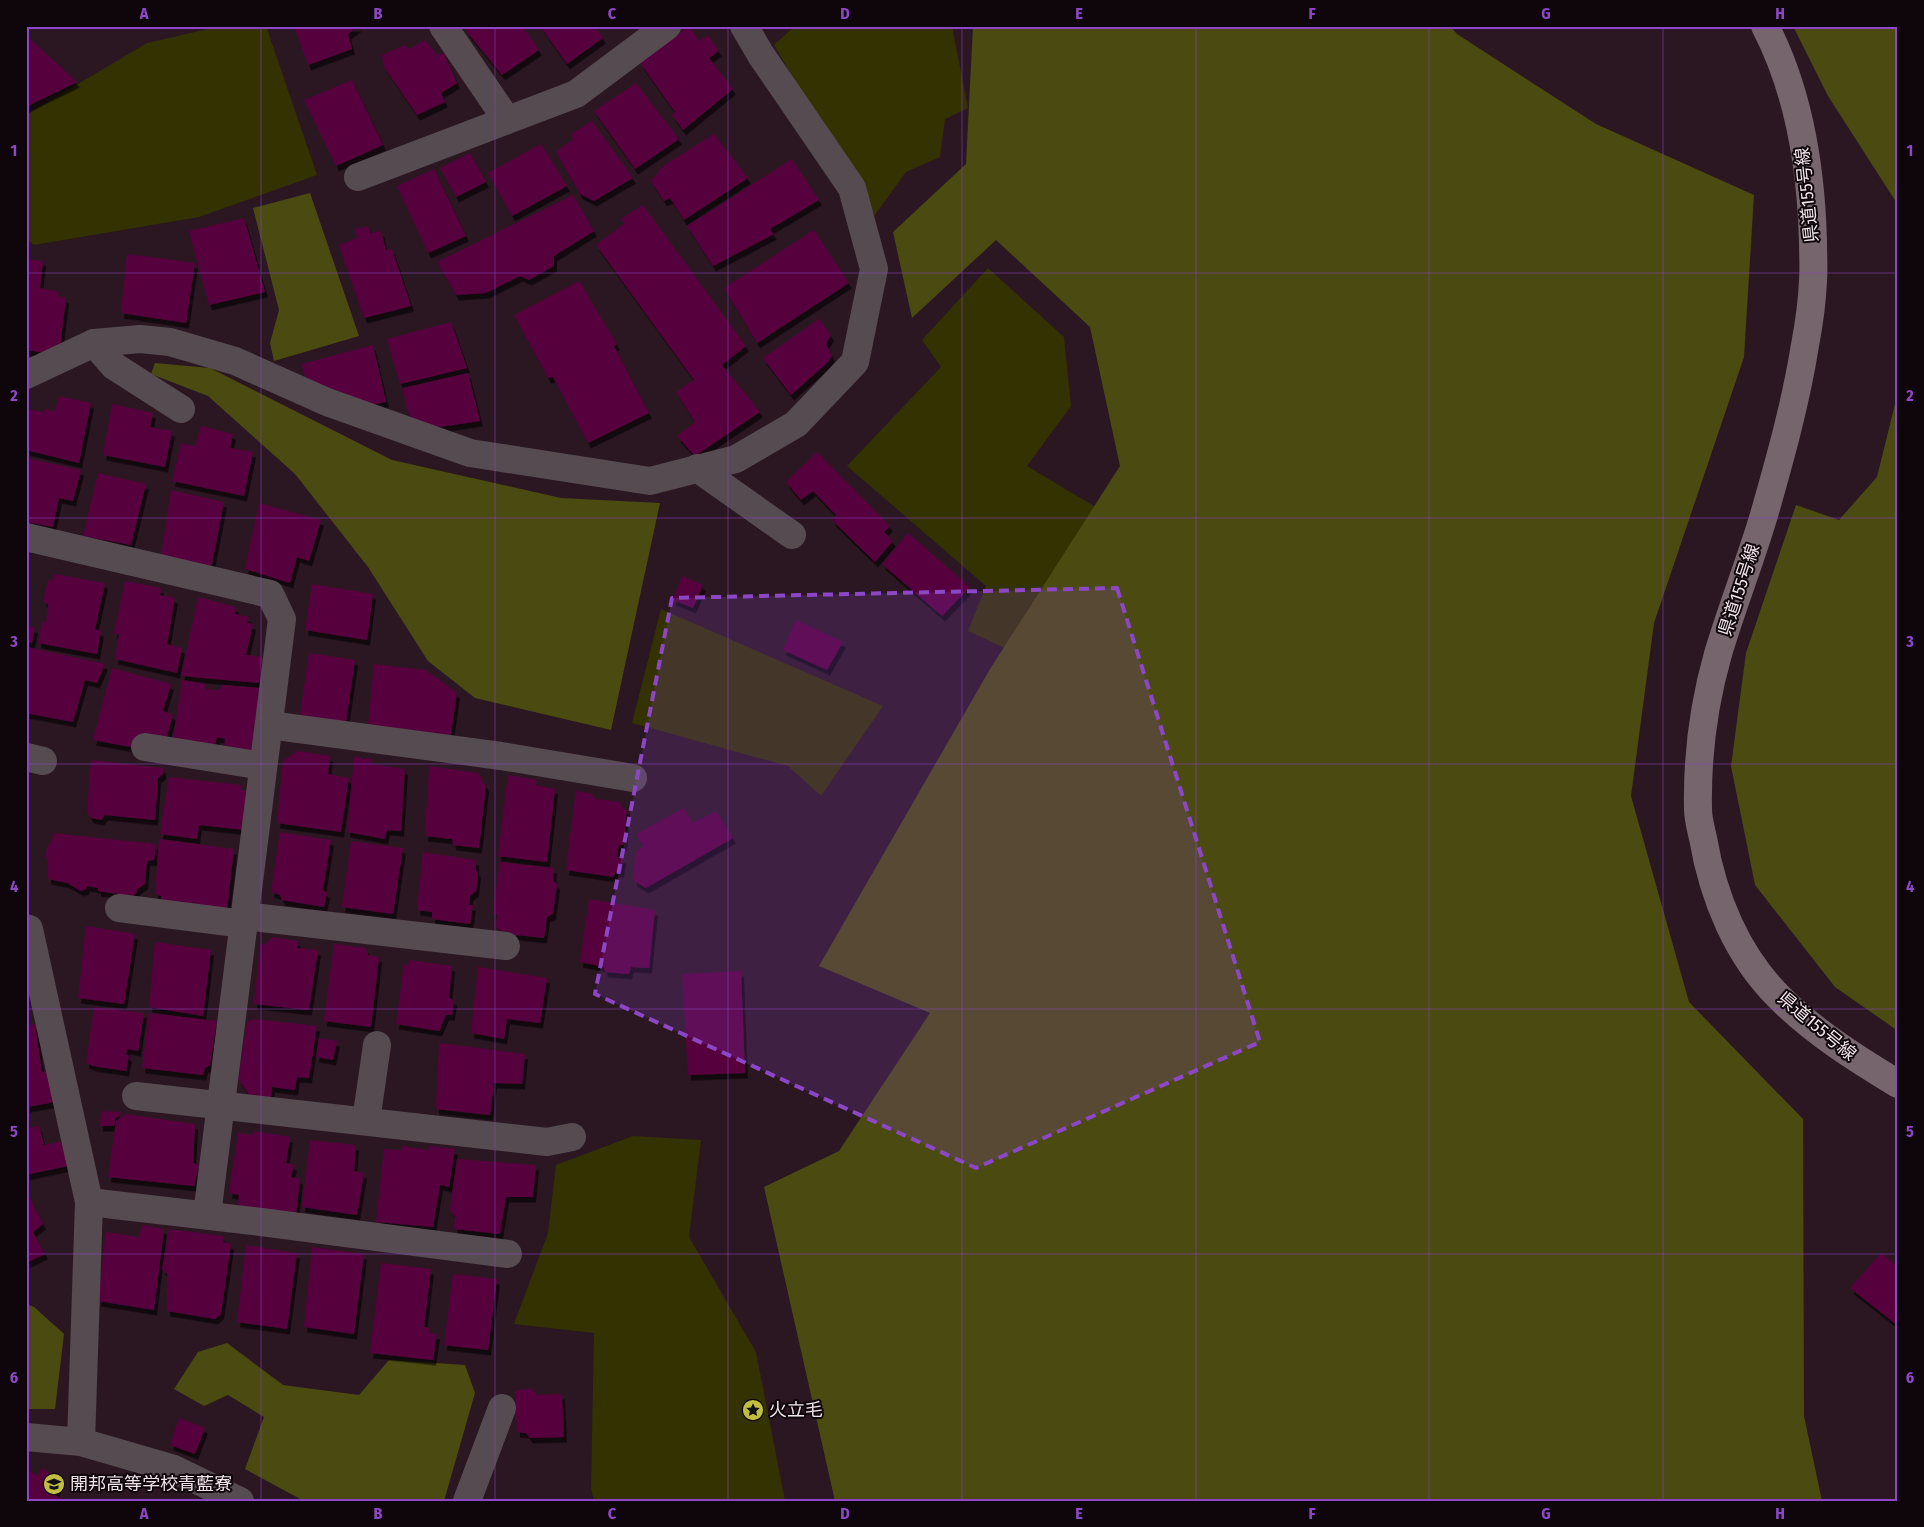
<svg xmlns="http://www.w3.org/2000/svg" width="1924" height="1527" viewBox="0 0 1924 1527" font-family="'Fira Sans Condensed','Noto Sans JP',sans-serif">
  <defs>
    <filter id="shadow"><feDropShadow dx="3" dy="5.5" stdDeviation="0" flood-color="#0009"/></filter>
  </defs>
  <rect width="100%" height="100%" fill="#2b1722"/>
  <g fill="#333200">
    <path d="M221,26H266L317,175L199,217L34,245L26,239V115L147,43Z"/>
    <path d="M795,26H952L968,108L945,119L940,157L906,172L874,216L774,45Z"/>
    <path d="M988,268L1064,337L1071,406L1027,466L1099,509L1048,668L968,631L986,586L847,466L941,367L922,340Z"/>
    <path d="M661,609L883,706L821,796L788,766L632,723Z"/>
    <path d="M633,1136L701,1140L689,1237L756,1352L785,1501H594L591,1488L594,1333L514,1324L548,1233L556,1165Z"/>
  </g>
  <g fill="#4b4a11">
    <path d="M973,26H1450L1457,34L1596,124L1754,195L1744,357L1654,623L1631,796L1689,1002L1803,1119L1804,1416L1822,1501H835L764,1187L839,1151L930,1013L819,966L990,669L1120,466L1090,327L996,240L912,318L893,232L966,164Z"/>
    <path d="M1793,26H1898V205L1828,96Z"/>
    <path d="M310,193L359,336L274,361L270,343L279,310L253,208Z"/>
    <path d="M155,363L210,368L392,460L561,498L660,503L611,730L475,698L428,661L368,567L295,474L208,396L151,374Z"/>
    <path d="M1898,392V1031L1835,987L1755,885L1731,766L1746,653L1796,505L1839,520L1877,477Z"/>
    <path d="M26,1304L34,1307L64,1334L55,1409H26Z"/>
    <path d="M227,1343L283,1385L359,1395L389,1360L465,1365L475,1393L444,1501H304L245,1469L264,1417L228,1395L204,1406L174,1389L198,1352Z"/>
  </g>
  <g fill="#57013c" filter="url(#shadow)">
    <path d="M294,26H359L348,34L352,49L308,65Z"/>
    <path d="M473,26H522L539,50L502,75L466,31Z"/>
    <path d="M540,26H594L603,38L567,64Z"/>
    <path d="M689,26L700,41L708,35L719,51L709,58L733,89L683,130L672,115L675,112L640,63Z"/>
    <path d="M28,37L77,82L26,107V38Z"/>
    <path d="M425,40L437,55L444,53L457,83L441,93L445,102L417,115L384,67L382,55L405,45L409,49Z"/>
    <path d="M352,80L383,145L336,166L304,100Z"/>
    <path d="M636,83L679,139L635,169L594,111Z"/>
    <path d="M592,121L633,178L594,201L580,194L556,152L573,139L571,134Z"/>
    <path d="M714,134L748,178L684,220L670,198L664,201L651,181L663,166Z"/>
    <path d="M541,144L567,186L512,216L488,173Z"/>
    <path d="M470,153L486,182L456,197L440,168Z"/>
    <path d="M792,159L819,200L770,229L774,234L713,266L687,226Z"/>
    <path d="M434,169L466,236L428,253L397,186Z"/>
    <path d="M573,195L594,231L554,256V266L529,280L520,276L486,293L456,295L437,262Z"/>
    <path d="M643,205L746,346L722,365L760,412L695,456L677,436L695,422L676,392L694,380L596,245L625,223L621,219Z"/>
    <path d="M244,218L265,292L209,305L189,231Z"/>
    <path d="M368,226L370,233L381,231L386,250L392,249L411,306L364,318L339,245L357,238L355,229Z"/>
    <path d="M814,230L849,283L757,343L724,288Z"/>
    <path d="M127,254L195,263L186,323L121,313Z"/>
    <path d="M26,259L43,261L40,288L59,292L58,296L66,298L59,355L26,350Z"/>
    <path d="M579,281L617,344L614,346L649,413L588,443L553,377L548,378L514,315Z"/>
    <path d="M819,319L831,335L826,344L832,356L827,363L791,395L763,358Z"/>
    <path d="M451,322L467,368L400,384L387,339Z"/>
    <path d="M373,345L386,402L365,406L361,399L349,403L307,385L302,364Z"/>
    <path d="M468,373L480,421L440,427L414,425L406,406L403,388Z"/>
    <path d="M59,396L91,403L79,463L26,450V409L44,412L46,409L55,411Z"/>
    <path d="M112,404L153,413L150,427L172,431L165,467L103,455Z"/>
    <path d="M201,426L233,434L230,448L253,452L244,496L172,481L181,443L195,446Z"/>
    <path d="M817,452L890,526L884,532L893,541L875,562L832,520L836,515L813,491L801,500L786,482Z"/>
    <path d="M26,458L81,470L73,501L59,498L53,527L26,522Z"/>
    <path d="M98,473L146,484L131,545L83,536Z"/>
    <path d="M171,490L224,502L211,569L161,557Z"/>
    <path d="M259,503L321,520L309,561L297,557L290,583L245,569Z"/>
    <path d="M908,533L970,587L942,616L882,564Z"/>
    <path d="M54,574L105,583L95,629L101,631L97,654L38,643L42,621L46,623L48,604L43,602L48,580L52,581Z"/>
    <path d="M682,576L703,585L693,608L673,600Z"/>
    <path d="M125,581L161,588L160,595L175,598L167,644L182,648L177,673L115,659L119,634L114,633Z"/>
    <path d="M312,584L373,594L367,640L305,630Z"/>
    <path d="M198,597L236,607L235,614L249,617L247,623L253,624L246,655L262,657L259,683L181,676Z"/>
    <path d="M796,620L843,642L827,670L783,650Z"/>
    <path d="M26,625L35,628L32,643L26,642Z"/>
    <path d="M27,647L105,664L97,683L85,680L73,722L26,713Z"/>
    <path d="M309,653L355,660L346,722L300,715Z"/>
    <path d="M374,664L426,670L457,693L450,741L368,725Z"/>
    <path d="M112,668L171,684L163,711L173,715L166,740L141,749L93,740Z"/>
    <path d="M182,680L206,684V689L220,690L222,685L259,688L253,753L224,749L225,739L217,737L215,746L173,740Z"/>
    <path d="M297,751L330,756L328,774L349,778L341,832L277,823L283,761Z"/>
    <path d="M354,757L372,759V764L405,769L401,831L387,830L385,839L347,832Z"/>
    <path d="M91,760L163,768V774L158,778L155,820L105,815L101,820L91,818L87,812Z"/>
    <path d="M429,766L478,773L486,786L479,848L453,845L452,839L425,836Z"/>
    <path d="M508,775L537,780L536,785L555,789L547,862L498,856Z"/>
    <path d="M169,777L241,785V790L251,791L246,830L199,825L197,839L160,834Z"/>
    <path d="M576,791L592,794L595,799L620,802L623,808L627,810L624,845H619L617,857L623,858L621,872H616L613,877L566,870Z"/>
    <path d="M684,808L693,823L716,811L733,838L646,888L634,881L635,853L643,846L636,834Z"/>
    <path d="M280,832L331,840L323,890L327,893L324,907L282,900L280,895L271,892Z"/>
    <path d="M53,833L156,844L154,860L147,861L145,884L137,889V892L133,896L98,891V888L87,886L86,889L81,891L67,883L48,879V862L46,856L47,846L52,842Z"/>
    <path d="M159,839L234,849L227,910L161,900V896L155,894Z"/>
    <path d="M351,841L403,848L393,914L342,907Z"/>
    <path d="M423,852L476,860V870L478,872L476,891L470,896L469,905H473L470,924L432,919V912L417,910Z"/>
    <path d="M500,862L554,868L553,881L557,884L553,914L547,917L544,938L517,935L513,939L501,936V931L496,927L497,915L493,913Z"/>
    <path d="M589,899L655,910L649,968L631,967L629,974L605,972L604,967L580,962Z"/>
    <path d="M86,926L135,934L124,1004L78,998Z"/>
    <path d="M272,937L298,941L297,948L318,950L309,1010L254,1004L260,945L267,943Z"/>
    <path d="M155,942L211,950L203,1016L149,1007Z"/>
    <path d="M334,944L366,948L368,955L379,957L371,1027L324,1021Z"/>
    <path d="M410,960L452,966L449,998L454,1000L452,1015H446L439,1031L396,1024L404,964L409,965Z"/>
    <path d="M478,967L547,978L540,1023L507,1019L504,1039L471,1033Z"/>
    <path d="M741,971L745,1073L688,1075L682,974Z"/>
    <path d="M94,1007L144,1013L138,1051L127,1049L126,1054L129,1056L126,1071L93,1066L86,1063Z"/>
    <path d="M149,1013L217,1021L210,1065L205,1068L203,1075L142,1068Z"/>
    <path d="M255,1019L317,1026L309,1078L297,1077L295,1090L272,1087L271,1097L250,1096L238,1079L247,1022Z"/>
    <path d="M35,1024L42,1072L50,1070L55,1102L27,1107L26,1026Z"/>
    <path d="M319,1038L337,1041L333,1060L316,1057Z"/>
    <path d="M439,1043L525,1054L522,1084L494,1083L490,1115L436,1109Z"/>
    <path d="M101,1111L122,1112L115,1120L114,1126H100Z"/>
    <path d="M125,1114L195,1124L193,1163L199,1165L194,1186L108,1177L116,1121Z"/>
    <path d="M39,1126L44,1145L62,1141L68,1166L26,1175V1128Z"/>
    <path d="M254,1131L290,1137L286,1163L294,1165L291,1177L300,1179L296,1215L238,1206L239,1195L229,1193L238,1133L254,1135Z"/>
    <path d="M310,1140L356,1145L354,1171L364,1173L357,1215L302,1207Z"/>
    <path d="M402,1146L429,1150L430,1146L455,1149L449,1187L440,1185L433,1227L376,1222L384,1149L401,1150Z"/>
    <path d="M457,1159L536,1165L533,1197H506L500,1234L454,1229L455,1217L450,1210Z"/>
    <path d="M30,1198L43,1224L33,1232L45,1254L26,1263V1200Z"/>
    <path d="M142,1225L164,1229L154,1310L98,1301L106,1232L139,1237Z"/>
    <path d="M169,1229L223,1236V1242L231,1244L221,1314L215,1319L167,1311V1274L162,1269Z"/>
    <path d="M246,1245L297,1253L287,1329L237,1322Z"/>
    <path d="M312,1247L364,1254L354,1334L304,1327Z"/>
    <path d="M1881,1253L1898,1267V1326L1850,1288Z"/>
    <path d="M381,1263L431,1269L424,1327L429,1328V1333L437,1334L433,1360L370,1353Z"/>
    <path d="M453,1274L497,1279L488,1350L444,1345Z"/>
    <path d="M531,1388L537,1395L562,1394L564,1437L530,1438L526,1433L517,1432L515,1391Z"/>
    <path d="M179,1418L205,1428L195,1454L170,1445Z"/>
    <path d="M42,1468L61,1479L55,1495L66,1501H26V1469L38,1476Z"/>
  </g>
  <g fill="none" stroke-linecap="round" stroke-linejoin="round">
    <g stroke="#564b51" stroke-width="28">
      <path d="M443,26L507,120"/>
      <path d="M358,177L576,94L667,26"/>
      <path d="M94,343L114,366L181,409"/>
      <path d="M26,375L94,343L140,339L170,342L235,361L327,402L470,453L650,481L736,459L796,424L855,362L874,269L852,188L761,55L744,26"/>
      <path d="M697,468L792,535"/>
      <path d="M26,537L270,594L282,619L207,1215"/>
      <path d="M269,725L501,756L633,778"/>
      <path d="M145,747L263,766"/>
      <path d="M26,757L43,761"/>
      <path d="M119,908L244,924"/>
      <path d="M245,916L506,946"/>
      <path d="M26,928L29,929L89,1202L261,1222L508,1254"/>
      <path d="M136,1096L547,1142L572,1137"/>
      <path d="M366,1121L377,1045"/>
      <path d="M26,1437L81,1442L174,1469L240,1501"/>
      <path d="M81,1442L89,1202"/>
      <path d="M467,1501L502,1408"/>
    </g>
    <path stroke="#76656d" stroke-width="28" d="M1765,26C1799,91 1811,168 1813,241C1813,254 1814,268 1813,281C1812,303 1809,324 1805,345C1796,402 1780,459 1764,515C1750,562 1732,607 1718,654C1704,703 1697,758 1698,809C1698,819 1701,829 1703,838C1713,897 1737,956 1780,998C1815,1033 1857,1059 1898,1084"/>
  </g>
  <path fill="#8d47c6" fill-opacity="0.2" stroke="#8d47c6" stroke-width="4" stroke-dasharray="10 6" stroke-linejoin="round" d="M1117,588L1260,1042L976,1168L595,994L672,598Z"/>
  <path fill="none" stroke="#8d47c6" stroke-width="1" stroke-opacity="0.55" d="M261,26V1501M495,26V1501M728,26V1501M962,26V1501M1196,26V1501M1429,26V1501M1663,26V1501M26,273H1898M26,518H1898M26,764H1898M26,1009H1898M26,1254H1898"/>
  <defs>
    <g id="sight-disc" transform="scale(1.125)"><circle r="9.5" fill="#c0be40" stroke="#0e060a"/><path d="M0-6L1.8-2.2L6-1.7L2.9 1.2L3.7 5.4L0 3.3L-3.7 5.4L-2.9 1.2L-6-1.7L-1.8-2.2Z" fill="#111"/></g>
    <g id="school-disc" transform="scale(1.125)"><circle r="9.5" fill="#c0be40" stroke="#0e060a"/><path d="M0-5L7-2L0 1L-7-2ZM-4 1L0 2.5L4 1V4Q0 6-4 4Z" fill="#111"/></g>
  </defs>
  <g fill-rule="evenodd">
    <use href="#sight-disc" x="753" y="1410"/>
    <use href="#school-disc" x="54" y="1484"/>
  </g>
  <g text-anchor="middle" stroke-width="4" stroke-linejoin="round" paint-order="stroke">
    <g font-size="18" fill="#f2e3eb" stroke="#0e060a">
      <text transform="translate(1807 195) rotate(-96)" y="6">県道155号線</text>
      <text transform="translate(1739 590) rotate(-72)" y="6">県道155号線</text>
      <text transform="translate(1817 1026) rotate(40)" y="6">県道155号線</text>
    </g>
    <g font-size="18" fill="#f2e3eb" stroke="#0e060a" text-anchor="start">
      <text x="769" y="1416">火立毛</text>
      <text x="70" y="1490">開邦高等学校青藍寮</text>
    </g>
  </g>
  <rect width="1924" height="1527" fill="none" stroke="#0e060a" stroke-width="55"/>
  <rect x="28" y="28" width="1868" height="1472" fill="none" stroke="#8d47c6" stroke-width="2"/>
  <g font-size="16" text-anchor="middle" font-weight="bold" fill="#8d47c6">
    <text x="144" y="19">A</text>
    <text x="378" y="19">B</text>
    <text x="612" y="19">C</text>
    <text x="845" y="19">D</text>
    <text x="1079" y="19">E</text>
    <text x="1312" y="19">F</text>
    <text x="1546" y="19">G</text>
    <text x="1780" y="19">H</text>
    <text x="14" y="156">1</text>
    <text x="1910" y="156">1</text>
    <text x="14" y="401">2</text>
    <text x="1910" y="401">2</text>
    <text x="14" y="647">3</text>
    <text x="1910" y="647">3</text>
    <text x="14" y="892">4</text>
    <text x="1910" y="892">4</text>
    <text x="14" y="1137">5</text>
    <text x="1910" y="1137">5</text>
    <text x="14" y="1383">6</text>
    <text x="1910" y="1383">6</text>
    <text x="144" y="1519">A</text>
    <text x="378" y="1519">B</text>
    <text x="612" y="1519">C</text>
    <text x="845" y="1519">D</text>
    <text x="1079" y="1519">E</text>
    <text x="1312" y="1519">F</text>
    <text x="1546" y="1519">G</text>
    <text x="1780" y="1519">H</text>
  </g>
</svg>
